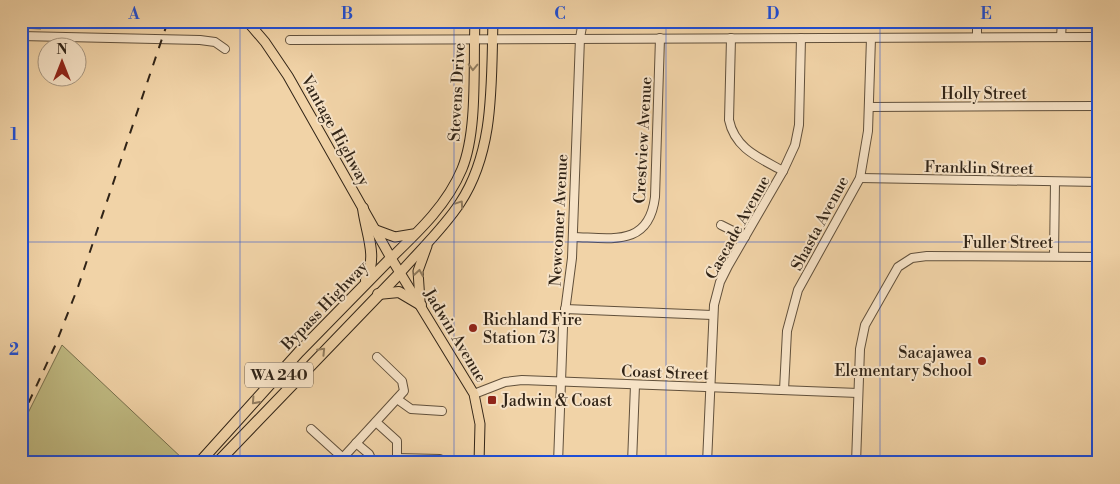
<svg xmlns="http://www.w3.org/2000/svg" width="1120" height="484" viewBox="0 0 1120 484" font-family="'Libre Bodoni',serif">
  <rect width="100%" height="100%" fill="#f1d3a7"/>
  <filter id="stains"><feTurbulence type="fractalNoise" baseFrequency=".004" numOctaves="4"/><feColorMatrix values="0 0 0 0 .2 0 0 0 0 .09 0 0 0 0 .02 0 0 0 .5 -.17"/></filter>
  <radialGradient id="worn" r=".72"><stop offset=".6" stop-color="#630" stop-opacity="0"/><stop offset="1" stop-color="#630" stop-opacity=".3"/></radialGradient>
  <g fill="#c0bb83" stroke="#78704d">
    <path d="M21,21H41V29L21,28Z"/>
    <path d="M62,345L184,460L182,463H21V427Z"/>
  </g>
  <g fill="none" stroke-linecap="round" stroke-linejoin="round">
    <g stroke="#61503b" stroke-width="10">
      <g id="minor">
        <path d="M977,21V37"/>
        <path d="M21,36L200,40L215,42L225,49"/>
        <path d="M1061,37L1062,21"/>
        <path d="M731,38L729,120C735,149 760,158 783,171"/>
        <path d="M290,40L1099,37"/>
        <path d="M869,107L1099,106"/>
        <path d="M860,178L1099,182"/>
        <path d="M721,225L745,237"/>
        <path d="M573,237C612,238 649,247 655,197L660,38"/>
        <path d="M1054,256L1055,182"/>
        <path d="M565,309L712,315"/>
        <path d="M784,390L787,331L798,290L860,178L868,131L871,38"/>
        <path d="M474,394L505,382L522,380L858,393"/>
        <path d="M397,399L411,409L442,411"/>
        <path d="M376,422L397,441V463"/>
        <path d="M311,429L343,458"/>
        <path d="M356,443L369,454L373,463"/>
        <path d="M397,458L440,459"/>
        <path d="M338,463L404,391L402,381L377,357"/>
        <path d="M558,463L563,327L572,258L580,38L583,21"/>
        <path d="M632,463L635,385"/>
        <path d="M707,463L714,305L720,282L728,266L783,171L795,145L799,125L801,38"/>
        <path d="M856,463L860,349L865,325L898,267L912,258L927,256L1099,257"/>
      </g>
    </g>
    <g stroke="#312417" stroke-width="11">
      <g id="major">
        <path d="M247,21L265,42L288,76L391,258L474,394L480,424L479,463"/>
        <path d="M376,230L395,237L413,234"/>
        <path d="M391,258C418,232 447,205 462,169C478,130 473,65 475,21"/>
        <path d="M400,273C420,250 443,229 460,203C495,150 491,83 493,21"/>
        <path d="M420,301L418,271L427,246"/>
      </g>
    </g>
    <g stroke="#312417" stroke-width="12">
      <g id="highway">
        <path d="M363,208C366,233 378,255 366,280"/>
        <path d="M378,294L399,292L421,305"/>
        <path d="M199,463L299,352L391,258"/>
        <path d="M217,463L400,273"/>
      </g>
    </g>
    <use href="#minor" stroke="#f6e2c6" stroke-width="8"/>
    <use href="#major" stroke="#f1d3a7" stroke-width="9"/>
    <use href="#highway" stroke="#f1d3a7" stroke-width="10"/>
    <path stroke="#312417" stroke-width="2" stroke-dasharray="9 9" stroke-linecap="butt" d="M21,419L55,346L78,287L168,21"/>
  </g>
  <defs><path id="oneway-chevron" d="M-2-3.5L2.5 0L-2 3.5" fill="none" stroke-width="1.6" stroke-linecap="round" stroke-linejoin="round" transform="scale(1.25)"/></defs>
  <g stroke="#917c5f">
    <use href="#oneway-chevron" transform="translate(473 67) rotate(92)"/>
    <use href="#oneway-chevron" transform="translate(460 204) rotate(-56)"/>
    <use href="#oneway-chevron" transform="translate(419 273) rotate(-81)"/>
    <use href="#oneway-chevron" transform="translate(322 351) rotate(-46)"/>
    <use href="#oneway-chevron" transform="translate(255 401) rotate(132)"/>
  </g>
  <path fill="none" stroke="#1d4ed8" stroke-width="1" stroke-opacity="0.55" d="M240,21V463M454,21V463M666,21V463M880,21V463M21,242H1099"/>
  <g fill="#8f2418" stroke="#f6e2c6" stroke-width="2">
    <circle cx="473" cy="328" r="5"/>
    <circle cx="982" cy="361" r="5"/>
    <rect x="487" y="395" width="10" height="10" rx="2.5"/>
  </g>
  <g text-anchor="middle" stroke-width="4" stroke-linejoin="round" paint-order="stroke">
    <rect fill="#f6e2c6" stroke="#6c5d4c" stroke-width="1" x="245" y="362.5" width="68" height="25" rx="4"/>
    <g font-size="15" font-weight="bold" fill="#312417">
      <text x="279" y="380">WA 240</text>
    </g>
    <g font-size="16" fill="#312417" stroke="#f6e2c6">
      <text transform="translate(456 92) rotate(-87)" y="6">Stevens Drive</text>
      <text x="984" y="99">Holly Street</text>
      <text transform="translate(336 130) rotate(61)" y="6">Vantage Highway</text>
      <text transform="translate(642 140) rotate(-87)" y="6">Crestview Avenue</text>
      <text transform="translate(979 167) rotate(1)" y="6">Franklin Street</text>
      <text transform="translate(558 220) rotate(-87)" y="6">Newcomer Avenue</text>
      <text transform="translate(819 223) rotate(-62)" y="6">Shasta Avenue</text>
      <text transform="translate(737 227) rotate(-61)" y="6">Cascade Avenue</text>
      <text x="1008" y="248">Fuller Street</text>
      <text transform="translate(324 305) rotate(-46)" y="6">Bypass Highway</text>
      <text transform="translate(456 335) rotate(59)" y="6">Jadwin Avenue</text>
      <text transform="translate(665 372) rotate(2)" y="6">Coast Street</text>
    </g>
    <g font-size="16" fill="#312417" stroke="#f6e2c6" text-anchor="start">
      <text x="483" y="325">Richland Fire<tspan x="483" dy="18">Station 73</tspan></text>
      <text x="972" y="358" text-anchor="end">Sacajawea<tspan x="972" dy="18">Elementary School</tspan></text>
      <text x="502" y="406">Jadwin &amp; Coast</text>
    </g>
  </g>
  <rect width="1120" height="484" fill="none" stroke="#f1d3a7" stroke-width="55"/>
  <g transform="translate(62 62)"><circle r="24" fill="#f6e2c6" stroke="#a79680"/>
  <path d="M0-4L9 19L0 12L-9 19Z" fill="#8f2418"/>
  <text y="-8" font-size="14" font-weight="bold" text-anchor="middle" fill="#312417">N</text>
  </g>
  <rect x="28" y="28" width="1064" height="428" fill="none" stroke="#1d4ed8" stroke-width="2"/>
  <g font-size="16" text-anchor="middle" font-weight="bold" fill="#1d4ed8">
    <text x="134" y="19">A</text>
    <text x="347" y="19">B</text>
    <text x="560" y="19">C</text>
    <text x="773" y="19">D</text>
    <text x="986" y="19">E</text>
    <text x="14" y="140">1</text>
    <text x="14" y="355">2</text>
  </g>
  <rect width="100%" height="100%" filter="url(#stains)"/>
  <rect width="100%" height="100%" fill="url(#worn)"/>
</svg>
